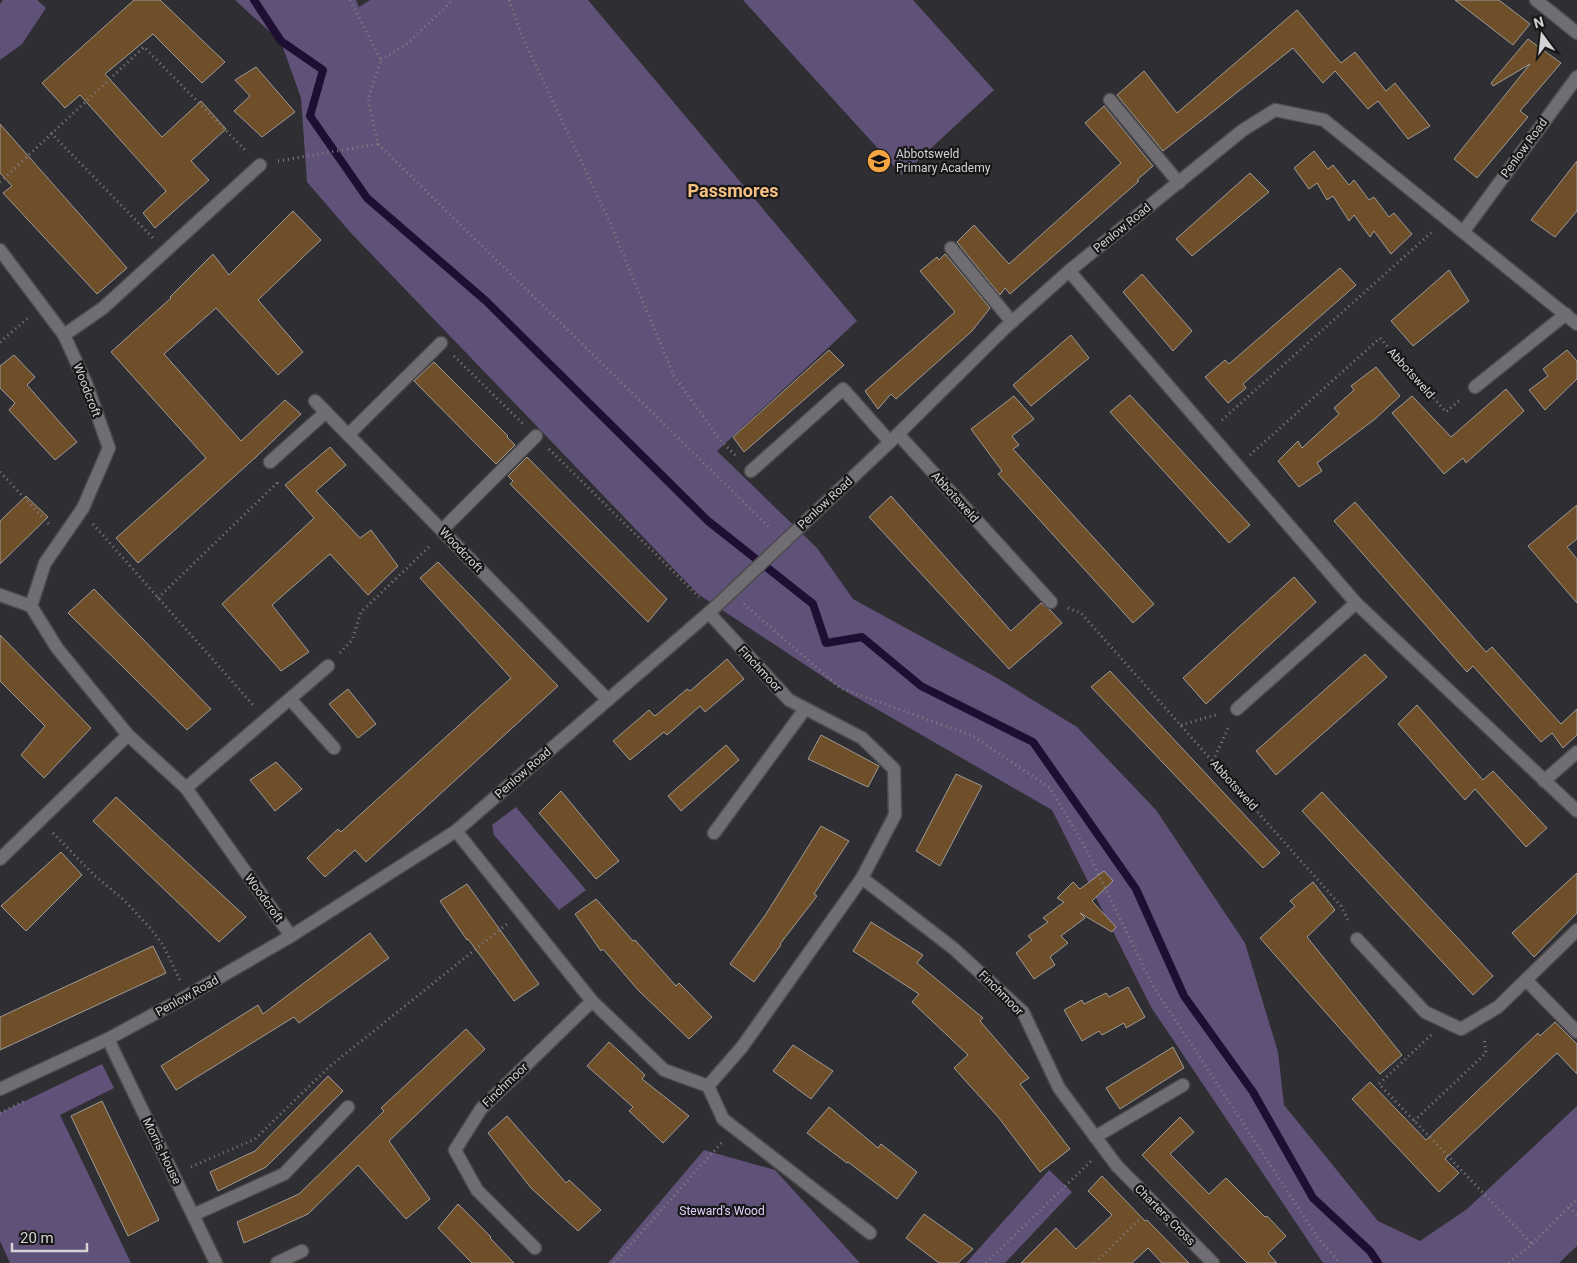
<svg xmlns="http://www.w3.org/2000/svg" width="1577" height="1263" viewBox="0 0 1577 1263" font-family="Roboto,sans-serif">
  <rect width="100%" height="100%" fill="#2f2e32"/>
  <g fill="#5f5178">
    <path d="M3,0H37L46,8L22,44L0,60V4Z"/>
    <path d="M235,0H356L359,7L370,0H588L857,321L717,451L817,548L853,599L997,678L1077,727L1156,810L1245,943L1278,1052L1284,1105L1378,1221L1420,1241L1467,1209L1577,1106V1246L1559,1263H1323L1151,1007L1052,810L840,688L698,594L351,233L307,182L301,98L281,42Z"/>
    <path d="M743,0H913L994,90L902,175Z"/>
    <path d="M516,807L586,890L559,910L494,835L492,825Z"/>
    <path d="M102,1064L114,1088L60,1115L131,1263H10L0,1241V1113Z"/>
    <path d="M704,1150L775,1170L860,1263H608Z"/>
    <path d="M1049,1170L1072,1192L1005,1263H966Z"/>
  </g>
  <g fill="none" stroke-linecap="round" stroke-linejoin="round">
    <path stroke="#1e0f32" stroke-width="8" d="M254,0L281,41L323,70L310,116L367,198L486,301L708,521L813,604L826,643L862,637L921,686L1033,742L1136,889L1184,996L1253,1092L1313,1198L1370,1251L1378,1263"/>
  </g>
  <g fill="#6e4f2a" stroke="#9e9a97">
    <path d="M134,0H160L225,62L202,83L153,34L105,74L162,137L201,101L226,129L191,161L209,180L155,228L143,213L166,191L80,95L65,108L42,83Z"/>
    <path d="M1455,0H1499L1530,24L1513,45Z"/>
    <path d="M1297,10L1341,63L1355,52L1386,91L1395,83L1430,126L1408,139L1378,101L1368,109L1335,71L1323,83L1293,48L1163,151L1117,95L1144,71L1177,113Z"/>
    <path d="M1528,39L1561,63L1520,111L1528,117L1477,178L1454,159L1530,64L1493,86L1491,83Z"/>
    <path d="M256,67L295,112L262,137L234,111L250,96L235,80Z"/>
    <path d="M1104,106L1153,166L1137,180L1139,181L1010,294L1005,288L1000,295L957,242L974,225L1009,264L1121,163L1085,123Z"/>
    <path d="M0,124L127,268L97,294L3,193L12,186L0,173Z"/>
    <path d="M1314,151L1328,169L1333,165L1349,185L1354,180L1369,200L1374,197L1389,217L1394,213L1412,234L1391,254L1374,231L1370,237L1354,215L1349,221L1333,196L1327,200L1317,183L1309,189L1294,168Z"/>
    <path d="M1577,161V211L1555,237L1531,220Z"/>
    <path d="M1250,173L1269,192L1192,256L1176,239Z"/>
    <path d="M293,211L321,240L258,300L303,352L278,375L216,308L164,354L241,441L285,400L301,414L256,457L138,563L116,538L206,458L111,352L171,298L170,297L213,254L229,275Z"/>
    <path d="M945,254L990,308L972,331L896,399L891,394L878,409L865,391L955,312L920,271L937,257L939,260Z"/>
    <path d="M1340,268L1356,285L1243,384L1246,388L1228,403L1205,377L1225,360L1229,364Z"/>
    <path d="M1449,270L1469,301L1413,346L1391,321Z"/>
    <path d="M1142,274L1192,331L1173,351L1123,292Z"/>
    <path d="M1071,335L1089,358L1031,406L1013,385Z"/>
    <path d="M829,350L844,365L744,452L733,437Z"/>
    <path d="M1567,350L1577,361V379L1545,410L1529,390L1548,376L1543,369Z"/>
    <path d="M14,355L35,377L27,385L77,442L55,460L9,410L15,403L0,388V366Z"/>
    <path d="M434,362L508,436L507,437L515,445L496,464L414,381Z"/>
    <path d="M1376,367L1400,396L1375,419L1317,463L1322,471L1299,487L1278,461L1298,441L1302,448L1339,414L1334,408L1354,390L1351,386Z"/>
    <path d="M1506,389L1524,411L1466,463L1463,458L1444,474L1392,413L1412,396L1451,437Z"/>
    <path d="M1130,395L1250,525L1229,543L1110,412Z"/>
    <path d="M1014,396L1034,419L1012,436L1019,445L1013,449L1154,604L1133,623L998,474L1002,471L971,429Z"/>
    <path d="M330,447L346,465L316,491L360,538L371,530L398,566L368,595L330,554L272,605L309,652L281,671L222,604L314,518L285,485Z"/>
    <path d="M527,457L667,599L648,622L510,484L513,481L508,476Z"/>
    <path d="M26,496L48,517L0,564V521Z"/>
    <path d="M891,496L1011,631L1041,603L1050,610L1062,623L1009,669L869,517Z"/>
    <path d="M1355,502L1486,652L1492,647L1561,724L1577,709V735L1563,748L1552,733L1541,742L1473,666L1467,672L1334,521Z"/>
    <path d="M1577,505V539L1567,547L1577,559V603L1528,546Z"/>
    <path d="M438,562L558,686L366,862L355,850L325,877L307,858L338,829L341,832L511,678L420,578Z"/>
    <path d="M1294,577L1316,602L1206,704L1183,678Z"/>
    <path d="M94,589L211,709L187,730L68,613Z"/>
    <path d="M0,635L91,728L44,778L21,755L45,726L0,681Z"/>
    <path d="M1365,654L1387,677L1276,775L1256,751Z"/>
    <path d="M727,659L744,679L705,712L700,706L667,735L664,732L630,760L613,741L649,710L655,716L687,689L690,691Z"/>
    <path d="M1110,671L1280,853L1263,868L1091,687Z"/>
    <path d="M348,689L376,724L358,738L329,704Z"/>
    <path d="M1417,705L1483,780L1493,771L1547,828L1526,847L1475,789L1465,800L1398,724Z"/>
    <path d="M821,735L879,766L868,787L808,759Z"/>
    <path d="M726,745L739,760L681,811L668,796Z"/>
    <path d="M276,762L302,789L275,811L250,780Z"/>
    <path d="M956,774L982,786L940,866L916,851Z"/>
    <path d="M561,791L619,861L596,879L539,813Z"/>
    <path d="M1322,792L1493,976L1473,995L1302,811Z"/>
    <path d="M116,797L246,917L219,942L93,821Z"/>
    <path d="M821,826L849,841L814,894L817,896L780,944L781,945L754,982L730,964L766,914Z"/>
    <path d="M61,852L82,875L26,931L1,906Z"/>
    <path d="M1104,871L1113,881L1092,901L1116,927L1112,932L1080,913L1085,918L1061,936L1068,943L1050,957L1055,965L1034,979L1016,953L1032,940L1028,936L1048,922L1043,918L1064,902L1057,898L1073,882L1080,889Z"/>
    <path d="M1577,873V913L1534,957L1512,933Z"/>
    <path d="M1313,882L1335,910L1307,937L1402,1055L1380,1074L1260,938L1295,906L1290,901Z"/>
    <path d="M467,884L539,984L514,1001L468,939L467,940L440,901Z"/>
    <path d="M596,899L633,941L635,940L676,986L679,983L712,1017L689,1039L638,990L603,949L601,951L575,914Z"/>
    <path d="M871,922L923,955L917,963L983,1018L980,1021L1029,1078L1020,1084L1070,1149L1040,1172L999,1118L954,1068L968,1055L912,1002L919,994L853,951Z"/>
    <path d="M370,933L389,958L299,1023L294,1017L176,1090L161,1066L258,1005L263,1014Z"/>
    <path d="M153,946L166,973L0,1050V1017Z"/>
    <path d="M1128,987L1145,1017L1126,1028L1124,1023L1102,1035L1099,1031L1082,1041L1064,1010L1082,1000L1084,1004L1106,993L1109,997Z"/>
    <path d="M1555,1022L1577,1044V1074L1557,1053L1445,1159L1459,1173L1439,1192L1352,1099L1370,1082L1426,1140L1538,1033L1540,1036Z"/>
    <path d="M466,1029L485,1049L389,1141L430,1199L406,1219L358,1165L308,1214L244,1243L237,1222L299,1194L384,1111L381,1108Z"/>
    <path d="M609,1042L645,1075L642,1079L689,1116L663,1143L629,1111L633,1107L587,1066Z"/>
    <path d="M793,1045L833,1071L811,1099L773,1071Z"/>
    <path d="M1173,1047L1184,1068L1120,1109L1106,1088Z"/>
    <path d="M328,1076L343,1091L266,1167L218,1191L210,1172L255,1151Z"/>
    <path d="M102,1101L159,1220L128,1236L71,1116Z"/>
    <path d="M829,1107L878,1148L881,1144L917,1172L897,1199L848,1162L847,1163L807,1133Z"/>
    <path d="M507,1116L566,1183L569,1180L601,1210L578,1231L531,1188L488,1133Z"/>
    <path d="M1180,1117L1194,1132L1170,1154L1209,1194L1226,1178L1265,1217L1267,1216L1286,1236L1268,1253L1277,1263H1247L1142,1155Z"/>
    <path d="M1102,1176L1145,1221L1147,1220L1189,1263H1162L1148,1248L1132,1263H1021L1056,1228L1076,1249L1112,1215L1088,1191Z"/>
    <path d="M458,1204L491,1237L490,1238L514,1263H472L438,1228Z"/>
    <path d="M924,1214L973,1249L958,1263H939L906,1238Z"/>
  </g>
  <g fill="none" stroke-linecap="round" stroke-linejoin="round">
    <g stroke="#4c4b4e" stroke-width="15">
      <g id="service">
        <path d="M1110,100L1179,183"/>
        <path d="M951,248L1012,322"/>
        <path d="M348,435L441,343"/>
        <path d="M270,462L326,412"/>
        <path d="M751,471L843,389L890,442"/>
        <path d="M442,530L536,436"/>
        <path d="M290,699L334,748"/>
        <path d="M1544,781L1577,752"/>
        <path d="M714,833L805,709"/>
        <path d="M1526,980L1577,1032"/>
        <path d="M1095,1137L1183,1085"/>
        <path d="M193,1215L284,1174L348,1107"/>
      </g>
    </g>
    <g stroke="#4c4b4e" stroke-width="15">
      <g id="minor">
        <path d="M1463,232L1577,324"/>
        <path d="M0,250L64,335L86,383L109,448L83,508L45,563L31,606L57,648L128,735L186,788L291,936"/>
        <path d="M1069,271L1356,603L1577,811"/>
        <path d="M64,335L103,308L260,165"/>
        <path d="M1475,387L1566,314"/>
        <path d="M315,401L608,700"/>
        <path d="M898,434L1051,602"/>
        <path d="M0,595L31,606"/>
        <path d="M1237,709L1356,603"/>
        <path d="M186,788L328,666"/>
        <path d="M456,831L592,1001L664,1070L708,1086L742,1047L862,878L895,815L894,769L862,738L789,700L709,613"/>
        <path d="M0,859L128,735"/>
        <path d="M862,878L953,948L1023,1012L1059,1088L1117,1166L1213,1263"/>
        <path d="M1357,939L1425,1012L1461,1029L1498,1007L1577,930"/>
        <path d="M108,1039L216,1263"/>
        <path d="M708,1086L723,1119L870,1233"/>
        <path d="M0,1089L108,1039L182,999L291,936L456,831L712,610L890,442L1005,328L1069,271L1243,130L1275,110L1324,120L1463,232L1577,77"/>
        <path d="M535,1248L477,1190L455,1150L481,1109L592,1001"/>
        <path d="M277,1263L302,1251"/>
      </g>
    </g>
    <g stroke="#4c4b4e" stroke-width="15">
      <path id="tertiary" d="M1536,0L1577,33"/>
    </g>
    <g stroke="#807f82" stroke-width="3" stroke-dasharray="1 4" stroke-linecap="butt">
      <path d="M350,0L381,60L368,99L378,144L771,529"/>
      <path d="M509,0L522,36L607,216L674,376L720,440L738,458"/>
      <path d="M381,60L408,43L453,0"/>
      <path d="M51,133L154,239"/>
      <path d="M278,161L378,144"/>
      <path d="M0,182L144,47L247,152"/>
      <path d="M0,342L28,318"/>
      <path d="M454,356L523,424"/>
      <path d="M1222,420L1433,231"/>
      <path d="M549,449L699,597"/>
      <path d="M1250,455L1380,338L1446,412L1461,399"/>
      <path d="M0,472L50,525"/>
      <path d="M93,524L253,705"/>
      <path d="M158,598L277,483L275,479"/>
      <path d="M744,604L840,688L973,736L1050,788L1085,847L1153,986L1318,1238L1340,1263"/>
      <path d="M1068,608L1081,613L1341,906L1349,922"/>
      <path d="M340,653L352,640L361,612L431,545"/>
      <path d="M1181,725L1219,714"/>
      <path d="M1213,761L1229,726"/>
      <path d="M53,833L94,875L124,900L151,929L163,945L180,980"/>
      <path d="M1431,1035L1379,1084L1532,1244"/>
      <path d="M0,1113L26,1100"/>
      <path d="M1414,1121L1486,1053L1484,1037"/>
      <path d="M191,1167L255,1139L329,1067L507,924"/>
      <path d="M1569,1207L1577,1215"/>
      <path d="M614,1263L723,1141"/>
      <path d="M986,1263L1091,1161"/>
      <path d="M1095,1263L1141,1218"/>
      <path d="M1509,1263L1532,1244L1577,1199"/>
    </g>
    <use href="#service" stroke="#706e73" stroke-width="12"/>
    <use href="#minor" stroke="#706e73" stroke-width="12"/>
    <use href="#tertiary" stroke="#706e73" stroke-width="12"/>
  </g>
  <defs>
    <g id="school-disc" transform="scale(1.25)"><circle r="9.5" fill="#f2a541" stroke="#171718"/><path d="M0-5L7-2L0 1L-7-2ZM-4 1L0 2.5L4 1V4Q0 6-4 4Z" fill="#111"/></g>
  </defs>
  <g fill-rule="evenodd">
    <use href="#school-disc" x="879" y="161"/>
  </g>
  <g text-anchor="middle" stroke-width="4.5" stroke-linejoin="round" paint-order="stroke">
    <g font-size="12" fill="#d3d2d5" stroke="#171718">
      <text transform="translate(1524 148) rotate(-54)" y="4">Penlow Road</text>
      <text transform="translate(1122 228) rotate(-39)" y="4">Penlow Road</text>
      <text transform="translate(1411 373) rotate(48)" y="4">Abbotsweld</text>
      <text transform="translate(87 390) rotate(69)" y="4">Woodcroft</text>
      <text transform="translate(955 497) rotate(48)" y="4">Abbotsweld</text>
      <text transform="translate(825 503) rotate(-43)" y="4">Penlow Road</text>
      <text transform="translate(461 550) rotate(46)" y="4">Woodcroft</text>
      <text transform="translate(760 669) rotate(47)" y="4">Finchmoor</text>
      <text transform="translate(523 773) rotate(-41)" y="4">Penlow Road</text>
      <text transform="translate(1234 785) rotate(48)" y="4">Abbotsweld</text>
      <text transform="translate(264 898) rotate(54)" y="4">Woodcroft</text>
      <text transform="translate(1001 993) rotate(45)" y="4">Finchmoor</text>
      <text transform="translate(187 996) rotate(-29)" y="4">Penlow Road</text>
      <text transform="translate(505 1085) rotate(-44)" y="4">Finchmoor</text>
      <text transform="translate(162 1151) rotate(64)" y="4">Morris House</text>
      <text transform="translate(1165 1215) rotate(45)" y="4">Charters Cross</text>
    </g>
    <g font-size="12" fill="#d3d2d5" stroke="#171718" text-anchor="start">
      <text x="896" y="158">Abbotsweld<tspan x="896" dy="14">Primary Academy</tspan></text>
    </g>
    <g font-size="12" fill="#e0d2fc" stroke="#171718">
      <text x="722" y="1215">Steward's Wood</text>
    </g>
    <g font-size="18" font-weight="bold" fill="#f6c083" stroke="#171718">
      <text x="733" y="197">Passmores</text>
    </g>
  </g>
  <g transform="translate(1542 35) rotate(345)" stroke="#171718" stroke-width="4" paint-order="stroke">
  <path d="M0-4L9 19L0 12L-9 19Z" fill="#d3d2d5"/>
  <text y="-8" font-size="14" font-weight="bold" text-anchor="middle" fill="#d3d2d5">N</text>
  </g>
  <path d="M12 1243v8h75v-8" fill="none" stroke="#d3d2d5" stroke-width="2.5"/>
  <text x="20" y="1243" font-size="15" fill="#d3d2d5" stroke="#171718" stroke-width="4" paint-order="stroke">20 m</text>
</svg>
